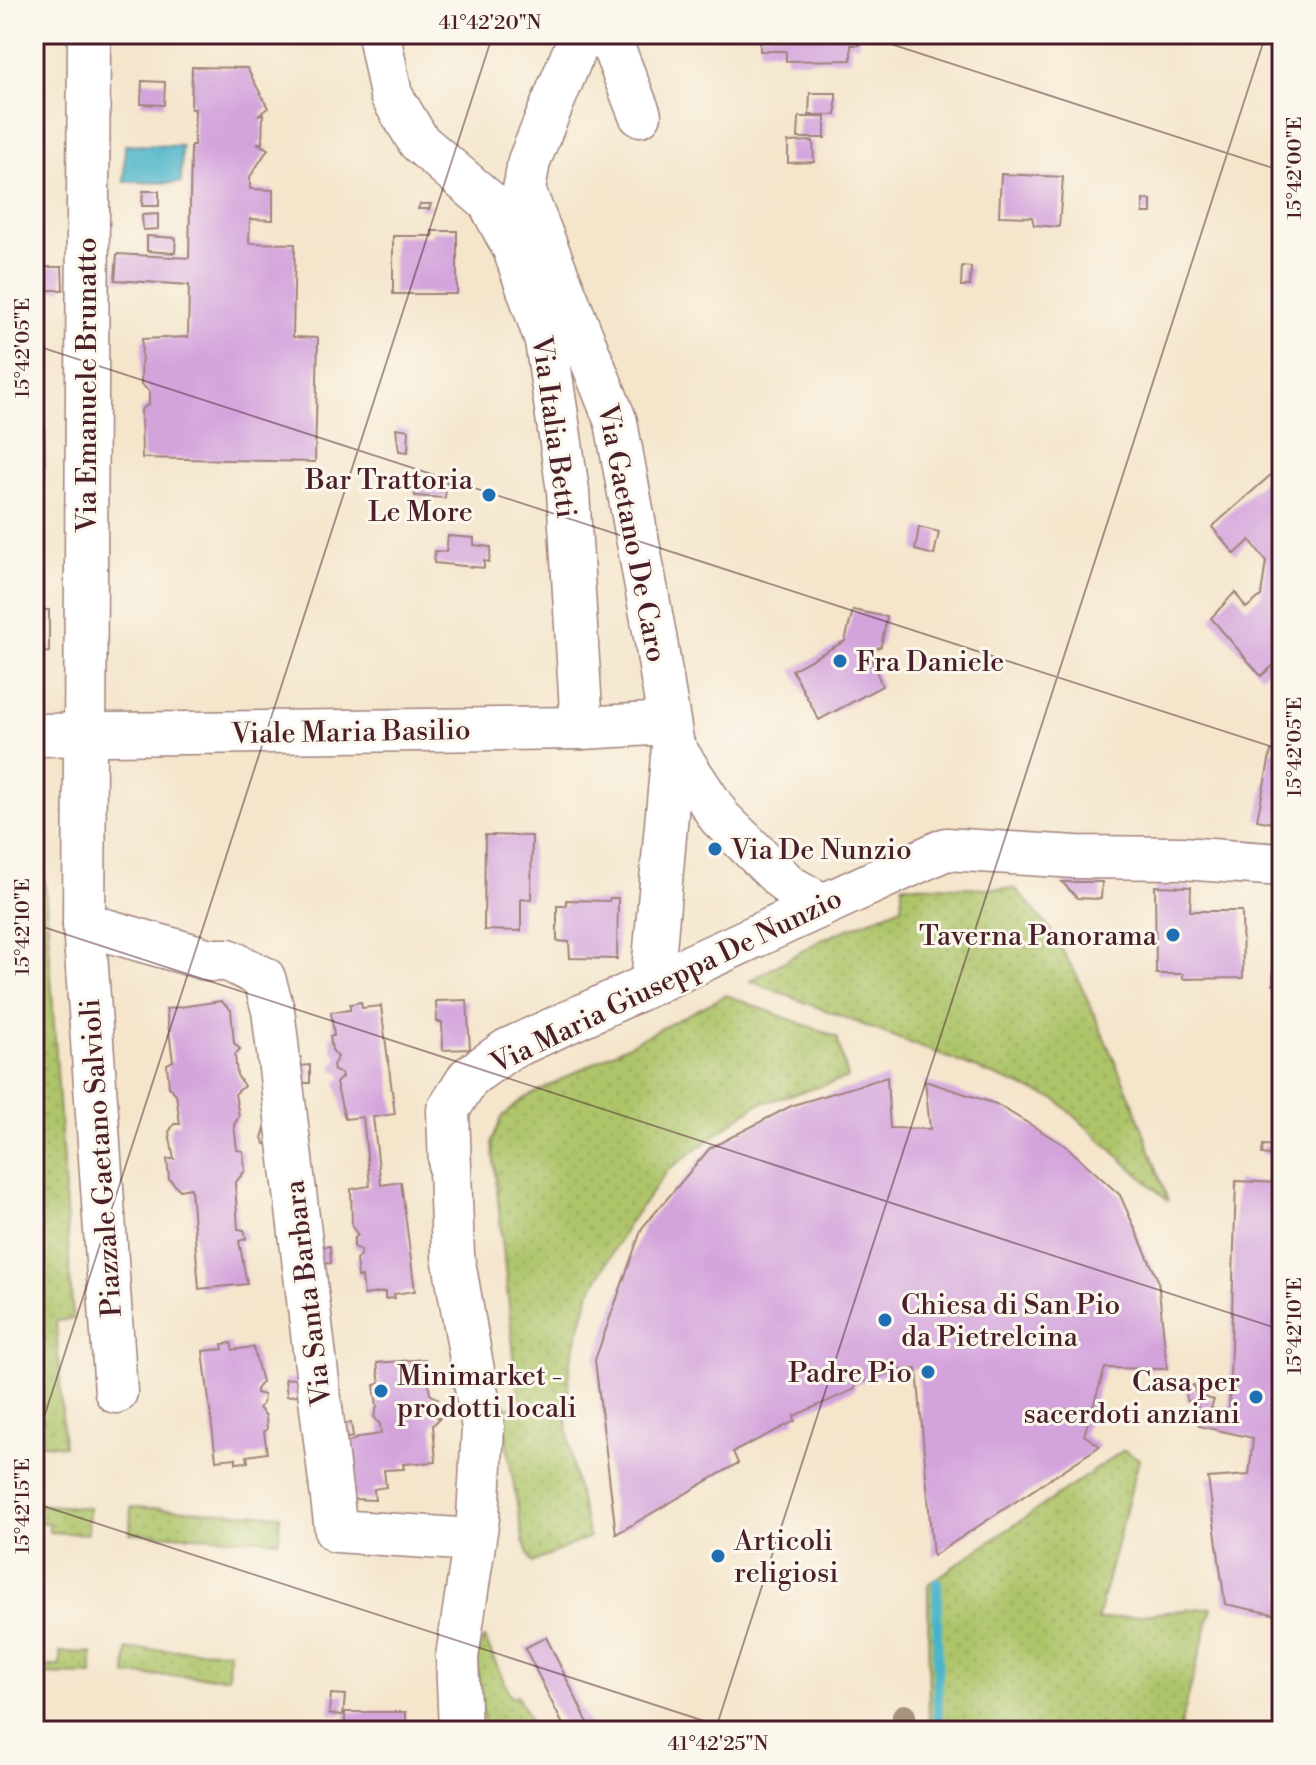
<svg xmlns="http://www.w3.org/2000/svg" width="1316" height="1765" viewBox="0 0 1316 1765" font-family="'Libre Bodoni',serif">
  <defs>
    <pattern id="grass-dots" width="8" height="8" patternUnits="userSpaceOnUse" patternTransform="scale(2)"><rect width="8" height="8" fill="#adc469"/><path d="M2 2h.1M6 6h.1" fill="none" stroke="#96a85b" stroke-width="1.8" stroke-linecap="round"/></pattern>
  </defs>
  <rect width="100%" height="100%" fill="#fbf7ec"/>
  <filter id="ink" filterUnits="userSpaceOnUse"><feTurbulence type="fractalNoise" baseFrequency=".0125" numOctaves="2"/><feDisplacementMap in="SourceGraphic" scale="16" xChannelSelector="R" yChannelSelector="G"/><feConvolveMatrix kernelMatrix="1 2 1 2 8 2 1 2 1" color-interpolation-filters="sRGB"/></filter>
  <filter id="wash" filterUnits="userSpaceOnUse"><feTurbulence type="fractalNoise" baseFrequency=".006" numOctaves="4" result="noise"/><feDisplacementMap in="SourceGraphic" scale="32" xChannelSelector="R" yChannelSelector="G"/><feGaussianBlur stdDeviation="1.8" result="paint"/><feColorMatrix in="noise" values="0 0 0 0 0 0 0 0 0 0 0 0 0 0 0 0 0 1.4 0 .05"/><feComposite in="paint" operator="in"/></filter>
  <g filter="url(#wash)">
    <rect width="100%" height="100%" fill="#f4e5cb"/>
    <g fill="url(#grass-dots)" stroke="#7c724a" stroke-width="2">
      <path d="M34,790H39L73,1319L56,1321L64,1446L34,1443Z"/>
      <path d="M902,885L1016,889L1050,929L1077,976L1134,1105L1168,1201L1057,1100L750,981L821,940L902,907Z"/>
      <path d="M726,995L837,1037L848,1078L756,1105L668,1170L627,1226L589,1295L570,1363L566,1418L574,1475L589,1537L532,1563L523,1540L501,1409L519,1405L492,1141L502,1117L523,1099Z"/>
      <path d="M1124,1450L1139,1459L1097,1620L1212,1607L1179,1731H929L928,1584Z"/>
      <path d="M34,1504L89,1508L88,1534L49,1532V1523L34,1522Z"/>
      <path d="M131,1507L280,1515L279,1540L130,1533Z"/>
      <path d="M484,1637L511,1697L517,1695L535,1731H484L476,1658Z"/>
      <path d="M127,1649L229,1651L228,1677L126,1675Z"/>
      <path d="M60,1652L92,1653V1675L34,1674V1666H60Z"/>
    </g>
    <path fill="#4ab3c9" stroke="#4a697a" stroke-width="2" d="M125,145L182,146L181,183L124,182Z"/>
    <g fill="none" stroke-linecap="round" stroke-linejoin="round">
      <path stroke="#4ab3c9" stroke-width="10" d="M937,1583L938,1731"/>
    </g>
    <g id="blocks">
      <g fill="#d3a3dc">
        <path d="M760,34H859V45H851V60L786,61V51H760Z"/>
        <path d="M192,67L247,68L268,108L258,115L263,114L262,143H257L268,149L250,177V189L273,190V220L250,219L249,243L295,244L293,337L318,338L315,462L142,458L141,410L149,404V391L141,384L142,339L188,337L189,285L115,280L117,254L189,258L191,145H194L195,109H191Z"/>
        <path d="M142,81L165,82L164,105L141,104Z"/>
        <path d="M810,93H836V115H809Z"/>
        <path d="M799,117H825V138H798Z"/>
        <path d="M813,141L814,162L788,163V142Z"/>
        <path d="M1001,174L1063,177L1059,227L1034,225L1032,217L999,216Z"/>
        <path d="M143,191H159V206H142Z"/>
        <rect x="1143" y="200" width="8" height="13"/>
        <path d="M420,204H431L429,209H418Z"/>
        <path d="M158,214V229L143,230L142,215Z"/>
        <path d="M432,231H457V294H393V236H433Z"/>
        <path d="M147,236L176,238L175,253L147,251Z"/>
        <path d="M962,266L971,267L970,286H961Z"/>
        <path d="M38,267H62L63,290H34V275H39Z"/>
        <path d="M34,417H44L45,477H34Z"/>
        <path d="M396,428L409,430L408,452L399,451Z"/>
        <path d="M1282,465V658L1261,676L1211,618L1235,592L1246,608L1261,596L1266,561L1250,540L1235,554L1212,527Z"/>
        <path d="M415,478L447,481L445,498L415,496Z"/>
        <path d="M919,527L939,532L934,555L915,550Z"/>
        <path d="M448,536L474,538V545L491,547L489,562L484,561V568L434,563L435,551L446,552Z"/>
        <path d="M34,610H49V652L34,653Z"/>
        <path d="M853,610L887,617L881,646L869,653L882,686L819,720L792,670L845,641Z"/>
        <path d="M1271,751L1282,753V825L1257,820Z"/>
        <path d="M485,835L532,836L531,900L521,899V931L484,930Z"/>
        <path d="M1062,882H1102L1101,899L1077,898Z"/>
        <path d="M1155,886L1191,887L1190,911H1242L1243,978L1183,979V974H1156Z"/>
        <path d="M610,898H618L617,959L570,958L569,942L557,941V906H566V900L609,901Z"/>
        <path d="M1275,912L1282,913V985H1273Z"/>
        <path d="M467,1000L470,1049L443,1050L442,1022H437L436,1001Z"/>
        <path d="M221,1001L231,1010L234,1043L240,1049L235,1055L237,1075L244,1086L235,1094L239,1116L234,1125L237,1150L243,1151L245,1171L235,1183L238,1229L244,1230L246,1236V1239L239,1241L247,1284L199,1289L191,1188L180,1190L169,1179L167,1159H174L169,1132L174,1124H180L176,1094L169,1087L167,1064L173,1061L166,1009Z"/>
        <path d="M361,1002L362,1008L381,1006L395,1114L373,1117L381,1185L401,1182L415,1291L394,1294L395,1298L385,1299V1292L364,1295L362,1277H358L356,1260L361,1254V1250L354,1247V1239L358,1235L352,1227L351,1189L370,1186L363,1117L345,1119L336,1083L342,1077L341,1073L334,1071L333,1065L338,1057L332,1050L330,1036H334L331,1012L350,1010V1004Z"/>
        <path d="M310,1065V1083H298V1066Z"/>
        <path d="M887,1077L890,1128L930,1129L925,1081L996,1104L1066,1146L1120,1195L1158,1280L1167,1369L1105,1368L1084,1435L1100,1446L933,1556L917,1369L898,1370L854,1385L855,1389L794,1416L795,1421L733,1452L738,1463L616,1534L595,1360L642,1228L710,1148L793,1105Z"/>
        <path d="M265,1128H267L269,1145L265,1144L262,1138Z"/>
        <path d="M1263,1145L1277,1146L1276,1156L1262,1154Z"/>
        <path d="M1236,1181L1282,1183V1616L1225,1604L1208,1478L1249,1475L1253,1438L1199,1426L1197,1400L1187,1401L1186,1387L1194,1385L1196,1395L1214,1400L1211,1408L1229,1412Z"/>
        <path d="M330,1246L331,1263L319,1264L318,1247Z"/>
        <path d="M231,1343L233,1350L253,1347L262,1382L256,1389V1393L264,1395L263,1403L259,1408L266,1416L267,1430L264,1431L267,1453L247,1456L248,1462L236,1463V1458L216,1460L203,1351L223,1349L222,1344Z"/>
        <path d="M425,1359L430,1394L438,1399L431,1405L433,1415L440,1418L433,1425L436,1462L403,1464L404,1469L384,1470L386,1487L374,1489L375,1500L353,1499L342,1445L360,1437L381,1434L380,1424L374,1417L377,1406L374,1385L380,1384L377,1363Z"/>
        <path d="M298,1378L300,1395L287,1396L285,1379Z"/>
        <path d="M351,1423L353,1437L342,1439L339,1425Z"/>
        <path d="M546,1637L592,1731H566L525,1648Z"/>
        <path d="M331,1694L345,1695L343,1715L329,1714Z"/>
        <rect x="345" y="1712" width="61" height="19"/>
      </g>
    </g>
  </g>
  <g filter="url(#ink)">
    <use href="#blocks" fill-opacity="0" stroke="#9f827b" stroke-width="2"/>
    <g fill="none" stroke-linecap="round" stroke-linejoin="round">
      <g stroke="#9f827b" stroke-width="45">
        <g id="minor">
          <path d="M89,34L84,924L116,1392"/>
          <path d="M379,34L391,95L419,142L489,202L514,249L546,341L568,491L582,728"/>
          <path d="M581,34L529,161L524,190L616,422L655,636L673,746L652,983"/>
          <path d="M608,34L640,115"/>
          <path d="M34,735L582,728L669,723"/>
          <path d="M673,746L720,818L789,886L821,904"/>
          <path d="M84,924L210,960H228L264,978L273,1010L336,1531L474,1540"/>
          <path d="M460,1731L457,1657L478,1518L483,1428L453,1256L448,1110L469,1077L507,1050L946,849L1076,857L1182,858L1282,865"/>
        </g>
      </g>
      <use href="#minor" stroke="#fff" stroke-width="42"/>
    </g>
    <circle fill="#a7947d" cx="904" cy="1716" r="12"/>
  </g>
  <path fill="none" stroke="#4a1f2b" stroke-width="2" stroke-opacity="0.45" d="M860,34L1282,171M34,345L1282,750M34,924L1282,1330M34,1448L493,34M34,1503L735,1731M715,1731L1266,34"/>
  <g fill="#1f6fb2" stroke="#fbf7ec" stroke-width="3">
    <circle cx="489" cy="495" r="8"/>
    <circle cx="840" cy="661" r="8"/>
    <circle cx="715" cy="849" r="8"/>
    <circle cx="1173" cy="935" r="8"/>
    <circle cx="885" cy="1320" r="8"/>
    <circle cx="928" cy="1372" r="8"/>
    <circle cx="381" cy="1391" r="8"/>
    <circle cx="1256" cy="1397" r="8"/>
    <circle cx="718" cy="1556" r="8"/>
  </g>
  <g text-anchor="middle" stroke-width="6" stroke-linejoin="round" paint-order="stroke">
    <g font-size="28" fill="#4a1f2b" stroke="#fbf7ec">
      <text transform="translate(86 385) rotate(-90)" y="10">Via Emanuele Brunatto</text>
      <text transform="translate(555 427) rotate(82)" y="10">Via Italia Betti</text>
      <text transform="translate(633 533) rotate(79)" y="10">Via Gaetano De Caro</text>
      <text transform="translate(351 731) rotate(-1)" y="10">Viale Maria Basilio</text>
      <text transform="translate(666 980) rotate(-26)" y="10">Via Maria Giuseppa De Nunzio</text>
      <text transform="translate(100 1158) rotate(-94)" y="10">Piazzale Gaetano Salvioli</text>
      <text transform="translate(307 1293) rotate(-97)" y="10">Via Santa Barbara</text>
    </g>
    <g font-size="28" fill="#4a1f2b" stroke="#fbf7ec" text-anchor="start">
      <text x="473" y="489" text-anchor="end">Bar Trattoria<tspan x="473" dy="32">Le More</tspan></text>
      <text x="856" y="671">Fra Daniele</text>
      <text x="731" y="859">Via De Nunzio</text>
      <text x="1157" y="945" text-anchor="end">Taverna Panorama</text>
      <text x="901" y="1314">Chiesa di San Pio<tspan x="901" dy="32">da Pietrelcina</tspan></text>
      <text x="912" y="1382" text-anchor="end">Padre Pio</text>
      <text x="397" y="1385">Minimarket -<tspan x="397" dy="32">prodotti locali</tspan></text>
      <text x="1240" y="1391" text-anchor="end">Casa per<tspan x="1240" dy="32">sacerdoti anziani</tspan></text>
      <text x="734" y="1550">Articoli<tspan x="734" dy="32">religiosi</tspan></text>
    </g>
  </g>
  <rect width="1316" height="1765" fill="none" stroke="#fbf7ec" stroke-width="88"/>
  <rect x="44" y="44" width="1228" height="1677" fill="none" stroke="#4a1f2b" stroke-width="3"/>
  <g font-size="20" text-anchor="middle" fill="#4a1f2b">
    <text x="490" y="29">41°42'20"N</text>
    <text transform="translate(1294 168) rotate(-90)" y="7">15°42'00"E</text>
    <text transform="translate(22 348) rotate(-90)" y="7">15°42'05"E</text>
    <text transform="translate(1294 747) rotate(-90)" y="7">15°42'05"E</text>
    <text transform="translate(22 927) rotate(-90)" y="7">15°42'10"E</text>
    <text transform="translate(1294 1326) rotate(-90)" y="7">15°42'10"E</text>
    <text transform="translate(22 1506) rotate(-90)" y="7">15°42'15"E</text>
    <text x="718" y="1750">41°42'25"N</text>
  </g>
</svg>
